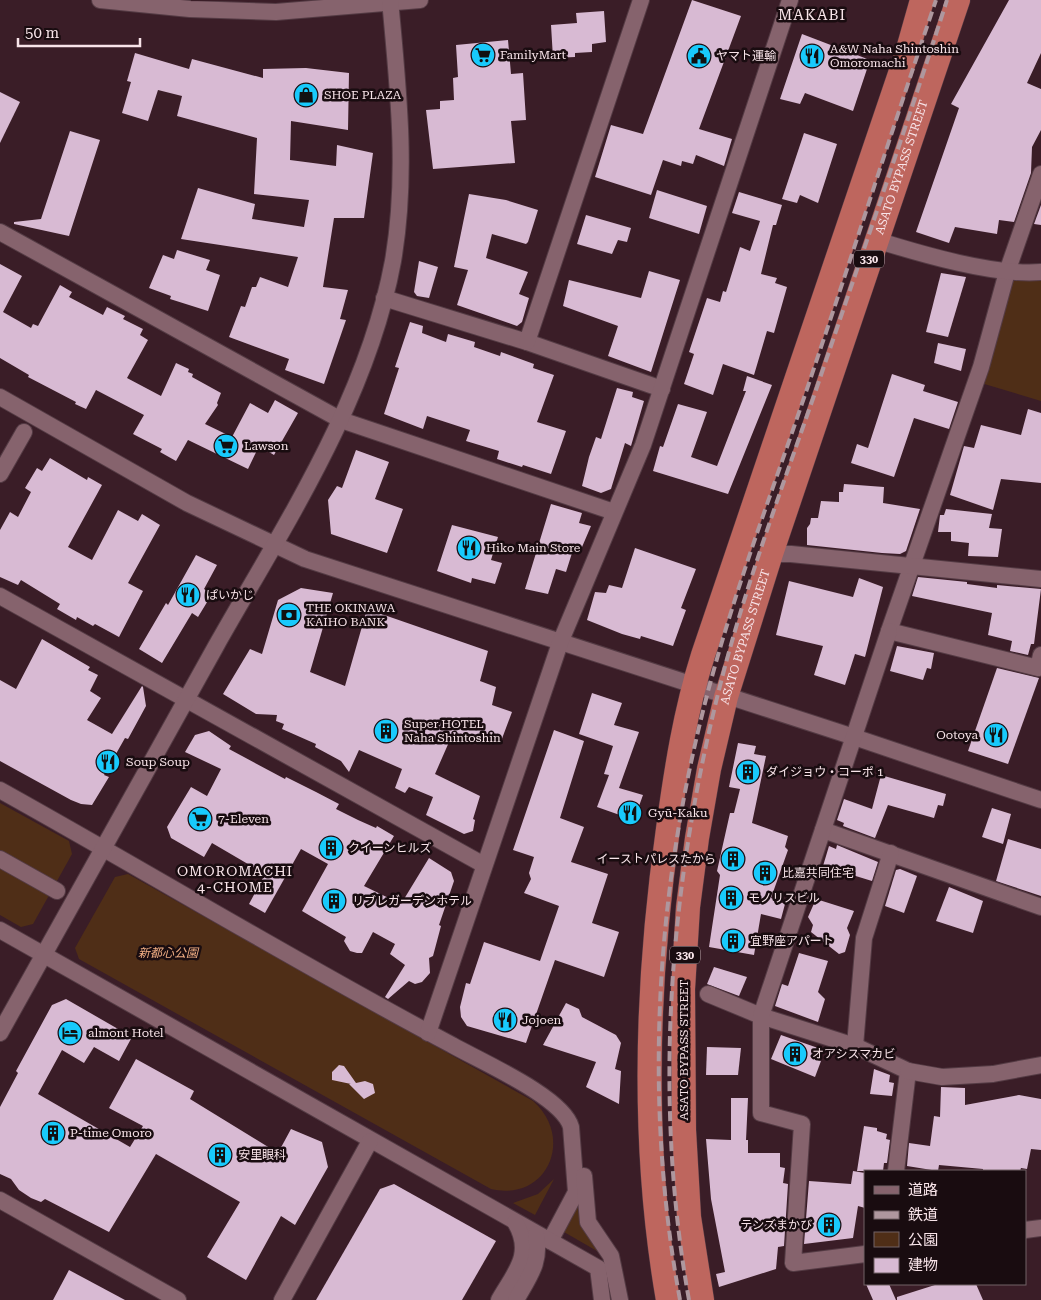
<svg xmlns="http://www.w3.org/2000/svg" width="1041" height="1300" viewBox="0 0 1041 1300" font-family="'Roboto Serif','Noto Sans JP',serif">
  <rect width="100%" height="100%" fill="#3a1d27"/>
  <g fill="#4f2e17">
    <path d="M1041,277V401L981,383L1010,284L1015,279Z"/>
    <path d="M0,803L69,841L72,854L33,924L21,927L0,915Z"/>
    <path d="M128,874L533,1101C575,1138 547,1202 491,1189L79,959L75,948L115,877Z"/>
    <path d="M554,1179L535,1215L513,1203L538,1194Z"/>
    <path d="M578,1202L603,1251L605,1262L597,1251L564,1232L563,1229Z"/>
  </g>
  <g fill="#d8bad3">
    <path d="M692,0L741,16L699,129L732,139L724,166L696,155L693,164L682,161L681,166L663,160L651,195L595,177L611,125L643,134Z"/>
    <path d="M1009,0H1041V53L1027,83L1041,89V130L1032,147L1031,173L1014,222L999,220L997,234L955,227L949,243L916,232L959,108L951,104Z"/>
    <path d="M604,11L606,42L592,44V52L575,53V57L553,58L551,25L577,23L576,13Z"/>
    <path d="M802,34L870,60L853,111L805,93L800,104L780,99Z"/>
    <path d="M508,40L511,74L523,73L526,120L511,121L515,163L433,169L426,110L440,109V101L454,100L453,78L458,77L456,45Z"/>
    <path d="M135,53L189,69L192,59L263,78V69L306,68L349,73L348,130L291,121L290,160L336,166L337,145L373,153L364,218H334L323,287L348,290L340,319L346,320L324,384L285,370L289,359L229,337L241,306L245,307L252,287H256L260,277L288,287L298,257L181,239L198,188L255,204L252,219L304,227L309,200L254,194L257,138L177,116L182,96L158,90L148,121L122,113L131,82L127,81Z"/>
    <path d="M0,92L20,102L0,143Z"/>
    <path d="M70,131L100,140L69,236L14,224V222L41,219Z"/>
    <path d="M804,133L837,144L818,203L800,195L797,203L782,199Z"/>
    <path d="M657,190L707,206L699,234L649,218Z"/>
    <path d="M739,192L782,205L776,225H773L761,274L777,278L775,283L787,287L774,333L767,331L754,375L723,364L713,395L684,384L694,354L689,352L707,298L720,302L723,291L726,292L740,247L750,251L760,221L732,213Z"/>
    <path d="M469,194L506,200L538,210L528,242L526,244L492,234L486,258L528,272L519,294L529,298L522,322L517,326L457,305L468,270L454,267Z"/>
    <path d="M1041,205V225L1034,224Z"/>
    <path d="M586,215L631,228L627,242L618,240L612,254L577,244Z"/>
    <path d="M177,250L210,260L206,270L220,275L208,311L170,299L171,296L149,288L163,255L174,259Z"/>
    <path d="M419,261L438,267L429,298L417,296L414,292Z"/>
    <path d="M0,264L22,276L3,312L31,328L33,324L38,326L60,285L72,292L69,297L103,315L107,307L125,316L123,319L143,329L140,335L148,340L127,378L161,396L176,363L189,369L188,372L193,374L192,377L221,393L217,403L218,405L205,424L232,437L250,403L268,413L275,400L298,413L274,455L259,446L248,469L188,440L176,461L160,452L162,449L133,434L144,415L96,390L86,409L75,404L76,402L28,377L29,375L0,358Z"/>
    <path d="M649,271L680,280L651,372L608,356L618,326L563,306L569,280L641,298Z"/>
    <path d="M941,273L966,277L948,337L926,332Z"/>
    <path d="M410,322L423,326L422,333L446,342L448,334L475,342L474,347L500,356L501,352L534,364L533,368L554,375L537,422L566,431L551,474L523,465L522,467L497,459L499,451L466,441L470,430L427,416L423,429L384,414L399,368L395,367Z"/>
    <path d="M938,343L966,349L961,371L934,363Z"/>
    <path d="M892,374L925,385L923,391L958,402L949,429L914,418L894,477L851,463L857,444L868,448Z"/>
    <path d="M747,376L772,385L728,494L653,471L660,446L663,447L678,404L707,412L691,457L717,466L746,391H743Z"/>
    <path d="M617,388L633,392L632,397L644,401L631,446L625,443L611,489L601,493L582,486L589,457L596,437L601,439Z"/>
    <path d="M1028,409L1041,413V483L1001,479L993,510L950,495L964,446L974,448L981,425L1021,435Z"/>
    <path d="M356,450L389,462L375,499L403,509L387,553L331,534L328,500L337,486L342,488Z"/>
    <path d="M50,458L87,480L88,477L102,485L68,547L92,560L118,510L138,521L142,514L160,525L128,583L143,591L119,637L95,624L93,626L77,617L76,620L57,609L60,604L21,580L18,585L0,577V530L10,512L18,517L31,492L25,488L37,468L42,471Z"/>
    <path d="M844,484L884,487L883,503L920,509L906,551L900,554L882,553L807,545V528L810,524L811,518H818L821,501L839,502V492H843Z"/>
    <path d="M551,504L582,513L579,523L591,526L579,554L572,553L566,572L556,569L548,594L525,589Z"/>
    <path d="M946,509L992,514L989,528L1002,529L998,557L968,556L969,543L951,541V532H938L940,515H944Z"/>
    <path d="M452,525L498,537L491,560L502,563L495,584L472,578L471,583L437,571Z"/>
    <path d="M635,548L696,569L681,608L686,610L673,646L641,636L640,639L622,634L587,620L595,592L606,593L609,585L622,588Z"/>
    <path d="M196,555L217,565L204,589L212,594L198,617L192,613L162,663L139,649L166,603L168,605Z"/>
    <path d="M918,577L967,582V584L997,588V585L1041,589L1034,644H1031L1028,655L1010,651L1012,641L988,635L992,613L912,596Z"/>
    <path d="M859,578L883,587L865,657L855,654L845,685L814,675L823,646L776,635L789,581L853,597Z"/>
    <path d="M301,588L333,593L310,672L345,686L367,609L488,651L480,681L496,687L492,705L512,712L500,744L490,741L486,744L453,733L435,774L480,796L473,819L475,820L473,831L464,834L426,815L433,797L409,787L405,793L395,788L402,769L359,750L349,772L341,761L315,747L316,744L282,729L284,724L276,721L277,715L256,714L223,694L250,649L262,654L278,600Z"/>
    <path d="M42,639L90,667L88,670L98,675L90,691L101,698L87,720L112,734L142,686L143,687L146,706L128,739L125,738L104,775L109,777L92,805L81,804L71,800L0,761V680L16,689Z"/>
    <path d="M897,646L934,653L931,669L927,668L923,680L890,671Z"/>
    <path d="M997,668L1039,678L1008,764L968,751Z"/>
    <path d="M592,693L622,703L614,725L639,732L619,788L643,795L634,820L597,807L609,775L604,774L613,746L579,734Z"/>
    <path d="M554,730L584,741L560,818L584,827L571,862L608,874L592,923L619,932L604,977L555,960L526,1043L467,1026L461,1017L460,1007L466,983L470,984L484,942L540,961L559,906L524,893L531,879L529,873L534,857L513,850Z"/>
    <path d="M209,731L231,746L229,749L285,779L286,777L316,792L339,804L336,809L358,820L376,828L377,826L394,836L364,886L401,904L429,858L451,872L454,881L439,925L441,926L433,956L429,958L430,973L422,982L415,984L409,981L388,999L385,997L405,965L390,954L395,944L373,932L362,953H357L350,951L344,941L346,937L302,911L328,864L301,849L265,913L249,904L265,874L212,843L204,857L171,838L167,827L191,787L207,796L221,769L185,752L195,735Z"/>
    <path d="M738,743L756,746L754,754L766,756L752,823L788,836L785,847L788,850L771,898L785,904L781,919L761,914L754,955L709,947L720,875L717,871L730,813H734L740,789L729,787Z"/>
    <path d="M881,775L946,794L943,806L938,805L934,818L888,805L875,838L843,826L844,823L837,820L844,799L872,809Z"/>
    <path d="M992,808L1011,814L1003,844L982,837Z"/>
    <path d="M1008,839L1041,849V896L996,881Z"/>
    <path d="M837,845L878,862L872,881L823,866L829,846L836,849Z"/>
    <path d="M900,869L917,876L904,913L885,906L896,870Z"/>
    <path d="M949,887L983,901L973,933L936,921Z"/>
    <path d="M816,899L854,911L847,928L850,935L845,952L839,954L811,932L813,925L808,917Z"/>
    <path d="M799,953L828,961L818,992L825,999L818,1022L775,1006L782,984L788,986Z"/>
    <path d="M714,967L747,977L739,996L707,984Z"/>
    <path d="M66,999L132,1037L119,1061L94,1047L84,1063L62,1050L38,1094L130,1147L143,1126L109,1108L136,1059L194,1091L190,1099L278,1153L291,1129L322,1142L328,1167L295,1225L281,1216L246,1280L207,1257L240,1202L156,1154L109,1232L45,1199L41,1202L31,1198L19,1190L11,1179L0,1174V1107L18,1073L16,1071L52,1005Z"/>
    <path d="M566,1003L579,1009L582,1017L616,1035L621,1043L615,1069L621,1071L619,1104L586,1087L596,1062L543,1045Z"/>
    <path d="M781,1035L818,1048L816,1059L821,1061L815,1077L771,1059Z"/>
    <path d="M707,1047L741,1048L738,1075H706Z"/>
    <path d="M339,1065L344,1066L356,1083L365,1081L373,1084L375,1093L364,1099L349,1084H351L332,1080V1072Z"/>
    <path d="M874,1069L890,1075L889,1082L894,1083L892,1096L870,1094Z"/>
    <path d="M941,1087L965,1088V1105L1019,1095L1041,1099V1150L1031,1149L1027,1169L1021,1168L1020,1171H983V1169L939,1165L938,1171L907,1166L909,1143L930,1146L934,1116L940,1117Z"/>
    <path d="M731,1098H748L746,1140H748V1153H780V1167L785,1168L783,1183L788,1184L784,1246L778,1247L776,1269L719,1287L716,1274L725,1272L711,1199L706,1139L731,1140Z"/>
    <path d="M864,1126L877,1128V1131L887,1134L886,1139L890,1140L887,1163H884L883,1171H857Z"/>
    <path d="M853,1171L865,1173V1208L858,1206L853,1238L804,1244L809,1181L851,1184Z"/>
    <path d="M394,1184L496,1241L462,1300H316L380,1189Z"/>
    <path d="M69,1270L125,1300H53Z"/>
    <path d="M866,1284H889L896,1300H873Z"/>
    <path d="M938,1284H976L983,1300H897V1297Z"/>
  </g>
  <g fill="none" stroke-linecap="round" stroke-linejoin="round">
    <g stroke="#543b44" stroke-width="18">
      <g id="minor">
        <path d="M100,0L190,9L276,12L420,0"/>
        <path d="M1041,174L1007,272L981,367L889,631L1038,668L1041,655"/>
        <path d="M0,232L341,420L614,512"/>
        <path d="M876,240C921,254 995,276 1041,272"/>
        <path d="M384,298L527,342L662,389"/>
        <path d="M527,342L641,0"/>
        <path d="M0,397L187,503L305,559L854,737L1041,800"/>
        <path d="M0,474L24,432"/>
        <path d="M771,554H791L1041,579"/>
        <path d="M0,596L484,865"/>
        <path d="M0,790C151,874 299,964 452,1045C480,1061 563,1097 571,1127L576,1192L550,1241"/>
        <path d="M823,830L1041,907"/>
        <path d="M0,859L57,891"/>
        <path d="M0,930L598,1268L602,1300"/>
        <path d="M708,994L761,1016L855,1046L908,1071L896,1171"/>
        <path d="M0,1033C73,904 144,775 216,646C285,524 367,401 393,261C408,174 398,87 390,0"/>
        <path d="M428,1033L560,643L643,445L790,0"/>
        <path d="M855,1046L864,938L891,853"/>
        <path d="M908,1071L942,1077L993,1074L1041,1065"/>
        <path d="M584,1176L588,1222L611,1256L620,1300"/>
        <path d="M0,1200L178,1300"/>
        <path d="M1025,1230L1041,1228"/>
        <path d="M865,1254L793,1263L802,1124L761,1113V1016L889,631"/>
        <path d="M282,1300L370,1141"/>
        <path d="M499,1300C515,1272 534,1254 515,1222"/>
        <path d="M516,1300C530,1275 541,1263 536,1234"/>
      </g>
    </g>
    <g stroke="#543b44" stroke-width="25">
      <g id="highway">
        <path d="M668,1300C641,1145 646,984 668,829C676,770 685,712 703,655L907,53L922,0"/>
        <path id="s1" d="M702,1300L689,1217L684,1130L683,989L688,907L697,838L709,769L726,697L771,554L958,0"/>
      </g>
    </g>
    <use href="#minor" stroke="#86636d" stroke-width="16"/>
    <use href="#highway" stroke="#be665e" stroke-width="24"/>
    <g stroke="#ae979e" stroke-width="4" stroke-dasharray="10 5" stroke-linecap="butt">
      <path d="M680,1300C644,1106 655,902 703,711C732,594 777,480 815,365C856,244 895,121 936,0"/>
      <path d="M689,1300C652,1094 670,880 722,678C747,581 783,485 816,390C860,260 905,131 947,0"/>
    </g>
  </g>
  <defs>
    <g id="supermarket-disc" transform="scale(1.25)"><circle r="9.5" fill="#18cafc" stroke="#190c10"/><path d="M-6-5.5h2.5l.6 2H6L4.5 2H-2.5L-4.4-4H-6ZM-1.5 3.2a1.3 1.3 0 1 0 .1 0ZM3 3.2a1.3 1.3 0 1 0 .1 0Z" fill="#111"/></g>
    <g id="civic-disc" transform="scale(1.25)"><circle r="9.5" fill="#18cafc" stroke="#190c10"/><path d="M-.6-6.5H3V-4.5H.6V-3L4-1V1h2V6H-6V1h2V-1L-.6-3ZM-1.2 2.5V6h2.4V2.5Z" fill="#111"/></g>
    <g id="restaurant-disc" transform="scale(1.25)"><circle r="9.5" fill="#18cafc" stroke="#190c10"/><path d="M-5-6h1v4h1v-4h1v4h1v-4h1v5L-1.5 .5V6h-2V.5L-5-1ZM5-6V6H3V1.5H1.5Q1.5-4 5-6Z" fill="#111"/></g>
    <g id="shop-disc" transform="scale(1.25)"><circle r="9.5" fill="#18cafc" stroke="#190c10"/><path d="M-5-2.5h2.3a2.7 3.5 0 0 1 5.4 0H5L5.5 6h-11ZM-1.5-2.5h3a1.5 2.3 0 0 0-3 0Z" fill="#111"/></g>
    <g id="bank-disc" transform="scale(1.25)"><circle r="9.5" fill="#18cafc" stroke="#190c10"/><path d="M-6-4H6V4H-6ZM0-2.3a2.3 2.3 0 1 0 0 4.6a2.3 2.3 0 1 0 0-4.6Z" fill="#111"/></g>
    <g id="building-disc" transform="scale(1.25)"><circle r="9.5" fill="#18cafc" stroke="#190c10"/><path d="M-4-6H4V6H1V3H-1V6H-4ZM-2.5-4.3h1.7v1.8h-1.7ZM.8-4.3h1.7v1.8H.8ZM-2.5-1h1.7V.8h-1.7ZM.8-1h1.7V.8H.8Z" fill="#111"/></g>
    <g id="hotel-disc" transform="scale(1.25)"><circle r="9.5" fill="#18cafc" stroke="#190c10"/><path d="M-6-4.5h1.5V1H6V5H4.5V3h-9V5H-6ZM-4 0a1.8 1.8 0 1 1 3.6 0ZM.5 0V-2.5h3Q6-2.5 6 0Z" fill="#111"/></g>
  </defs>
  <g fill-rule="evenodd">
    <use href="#supermarket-disc" x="483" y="55"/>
    <use href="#civic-disc" x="699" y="56"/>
    <use href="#restaurant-disc" x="812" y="56"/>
    <use href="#shop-disc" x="306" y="95"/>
    <use href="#supermarket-disc" x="226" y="446"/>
    <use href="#restaurant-disc" x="469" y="548"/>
    <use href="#restaurant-disc" x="188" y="595"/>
    <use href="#bank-disc" x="289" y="615"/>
    <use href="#building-disc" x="386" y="731"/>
    <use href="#restaurant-disc" x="996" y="735"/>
    <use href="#restaurant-disc" x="108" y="762"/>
    <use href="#building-disc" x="748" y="772"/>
    <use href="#restaurant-disc" x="630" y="813"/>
    <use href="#supermarket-disc" x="200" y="819"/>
    <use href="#building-disc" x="331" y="848"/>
    <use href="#building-disc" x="733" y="859"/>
    <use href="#building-disc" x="765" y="873"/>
    <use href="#building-disc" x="731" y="898"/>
    <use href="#building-disc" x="334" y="901"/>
    <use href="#building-disc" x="733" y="941"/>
    <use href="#restaurant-disc" x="505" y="1020"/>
    <use href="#hotel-disc" x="70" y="1033"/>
    <use href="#building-disc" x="795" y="1054"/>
    <use href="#building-disc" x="53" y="1133"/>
    <use href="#building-disc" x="220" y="1155"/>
    <use href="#building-disc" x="829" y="1225"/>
  </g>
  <g text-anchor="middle" stroke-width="5" stroke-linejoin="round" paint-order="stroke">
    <g fill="#190c10" stroke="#b5a3a8" stroke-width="1">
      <rect x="854" y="250.5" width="30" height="17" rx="4"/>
      <rect x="670" y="946.5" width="30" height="17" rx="4"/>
    </g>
    <g font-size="11" font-weight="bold" fill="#f8e4e9">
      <text x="869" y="263">330</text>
      <text x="685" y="959">330</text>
    </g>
    <g font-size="12" fill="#f8e4e9" stroke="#190c10" text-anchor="start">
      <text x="830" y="53">A&amp;W Naha Shintoshin<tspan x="830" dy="14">Omoromachi</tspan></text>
      <text x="500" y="59">FamilyMart</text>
      <text x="716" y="60">ヤマト運輸</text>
      <text x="324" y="99">SHOE PLAZA</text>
      <text x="244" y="450">Lawson</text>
      <text x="486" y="552">Hiko Main Store</text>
      <text x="206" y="599">ぱいかじ</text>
      <text x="306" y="612">THE OKINAWA<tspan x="306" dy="14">KAIHO BANK</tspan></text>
      <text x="404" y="728">Super HOTEL<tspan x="404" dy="14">Naha Shintoshin</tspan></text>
      <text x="978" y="739" text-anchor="end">Ootoya</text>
      <text x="126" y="766">Soup Soup</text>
      <text x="766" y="776">ダイジョウ・コーポ 1</text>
      <text x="648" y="817">Gyū-Kaku</text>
      <text x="218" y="823">7-Eleven</text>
      <text x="348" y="852">クイーンヒルズ</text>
      <text x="716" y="863" text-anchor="end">イーストパレスたから</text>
      <text x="782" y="877">比嘉共同住宅</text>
      <text x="748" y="902">モノリスビル</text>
      <text x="352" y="905">リブレガーデンホテル</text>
      <text x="750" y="945">宜野座アパート</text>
      <text x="522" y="1024">Jojoen</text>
      <text x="88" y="1037">almont Hotel</text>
      <text x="812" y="1058">オアシスマカビ</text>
      <text x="70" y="1137">P-time Omoro</text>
      <text x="238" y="1159">安里眼科</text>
      <text x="812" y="1229" text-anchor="end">テンズまかび</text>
    </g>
    <g font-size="12" fill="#f8e4e9" stroke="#190c10">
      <text dy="4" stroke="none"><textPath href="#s1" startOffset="1166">ASATO BYPASS STREET</textPath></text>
      <text dy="4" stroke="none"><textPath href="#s1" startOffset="671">ASATO BYPASS STREET</textPath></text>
      <text transform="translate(684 1050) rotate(-90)" y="4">ASATO BYPASS STREET</text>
    </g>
    <g font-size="12" font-style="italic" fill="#f0ae84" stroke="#190c10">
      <text x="168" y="957">新都心公園</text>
    </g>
    <g font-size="14" letter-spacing="1" fill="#f8e4e9" stroke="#190c10">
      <text x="235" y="876">OMOROMACHI<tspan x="235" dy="16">4-CHOME</tspan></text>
    </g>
    <g font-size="15" letter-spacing="1" fill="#f8e4e9" stroke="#190c10">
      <text x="812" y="20">MAKABI</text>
    </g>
  </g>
  <rect x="864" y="1170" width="162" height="115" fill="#190c10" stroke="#726267"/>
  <rect x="874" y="1186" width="25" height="8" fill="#86636d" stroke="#726267"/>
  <text x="908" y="1195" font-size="15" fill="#f8e4e9">道路</text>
  <rect x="874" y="1211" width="25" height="8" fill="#ae979e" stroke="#726267"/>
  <text x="908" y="1220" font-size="15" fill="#f8e4e9">鉄道</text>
  <rect x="874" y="1232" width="25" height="15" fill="#4f2e17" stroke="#726267"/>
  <text x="908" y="1245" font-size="15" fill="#f8e4e9">公園</text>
  <rect x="874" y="1258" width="25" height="15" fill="#d8bad3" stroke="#726267"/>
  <text x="908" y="1270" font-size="15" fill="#f8e4e9">建物</text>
  <path d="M18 38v8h122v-8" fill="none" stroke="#f8e4e9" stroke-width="2.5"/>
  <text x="25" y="38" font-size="15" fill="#f8e4e9" stroke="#190c10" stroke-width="4" paint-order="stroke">50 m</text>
</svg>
